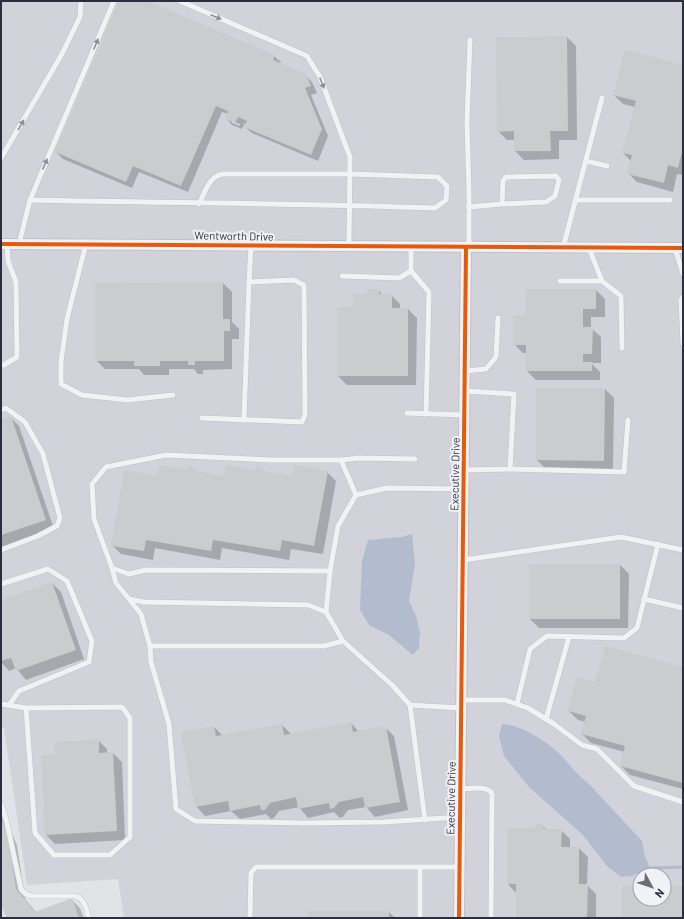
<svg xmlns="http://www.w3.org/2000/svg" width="684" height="919" viewBox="0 0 684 919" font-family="Barlow,sans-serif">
  <rect width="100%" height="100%" fill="#e2e3e7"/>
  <path fill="#d1d2da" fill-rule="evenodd" d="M1,1H683V918H124L118,879L27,885L4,728L1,727ZM640,875H664V899H640Z"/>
  <g fill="#b3bbcf">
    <path d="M412,534L415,564L409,601L416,616L420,632L419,648L413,655L389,635L369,625L360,610L362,561L368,540L402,537Z"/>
    <path d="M502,724C522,725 546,741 561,755C570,765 578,776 589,784L642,841L645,857L650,868L632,876L621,877L607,866L583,835L529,787L504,756L499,736Z"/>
  </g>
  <g fill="#0003" fill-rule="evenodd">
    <path d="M120,1H145L274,56L281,62L280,64L305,75L312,82L317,93L311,95L328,136L318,161L252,133L245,127L246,124L245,123L242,129L232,125L226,118L228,114L222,112L188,192L139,172L132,188L63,159L56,152ZM232,121L240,124V126L232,123Z"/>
    <path d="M567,37L576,46L577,140H559V159L524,160L515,151V140H507L498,131Z"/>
    <path d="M683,66V175L677,174L673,192L637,182L628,173L631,161L623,153L635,107L623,104L614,95Z"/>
    <path d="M223,283L232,292V322L239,329V339H232V369L203,370V374H198L194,369H169V375H144L139,369H105L96,360Z"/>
    <path d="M378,290L383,295H391L400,304V309H408L417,318L416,385H347L338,376L354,308L368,295Z"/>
    <path d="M596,290L605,299V317H591V328L601,337V363H591L600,372V380H536L527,371V353H523L514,344L527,316Z"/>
    <path d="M537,389H605L614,398L613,469H546L537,460Z"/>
    <path d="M10,417L19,426L54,529L1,547V421Z"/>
    <path d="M192,467L198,473L225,477L256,472L293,477L327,472L336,481L323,554L291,549L289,560L222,548L220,560L155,548L153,560L121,554L112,545L158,477L188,471Z"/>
    <path d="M620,565L629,574L628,628H539L530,619Z"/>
    <path d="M52,583L61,592L84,659L26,680L16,668L9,671L1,662V601Z"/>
    <path d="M683,668V789L630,775L621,766L625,752L591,743L582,734L586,722L578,720L569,711L596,683Z"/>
    <path d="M351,723L359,732L385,727L394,736L408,810L375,817L366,807L348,810L343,817L340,818L334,812L308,818L299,807L279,811L274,818L271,819L266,814L240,819L231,811L205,816L196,806L214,727L223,736L282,725L291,734Z"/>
    <path d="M98,740L107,749V754L113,753L122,762L125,840L55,844L46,835L56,756Z"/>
    <path d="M1,808L17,845L25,899L36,912L71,899L80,908L84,918H7L1,903Z"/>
    <path d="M540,824L547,830H561L570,839V848H579L588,857L587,885L596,894V918H517V894L508,884L531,829Z"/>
    <path d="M389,912L395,918H308Z"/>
  </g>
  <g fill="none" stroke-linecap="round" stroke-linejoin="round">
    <path stroke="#b3bbcf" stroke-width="3" d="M650,868L683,867"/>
  </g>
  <g fill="#cbcccf">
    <path d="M119,1H147L275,55L273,60L306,74L311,86L305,88L322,129L311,155L244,127L247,121L238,117L235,123L225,119L228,111L216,106L181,186L133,166L126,182L55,152Z"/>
    <path d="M567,36L568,131H550L551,151H514V131L497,132L496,37Z"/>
    <path d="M625,50L683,65V148L678,168L668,165L664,183L627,174L632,155L622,153L636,101L613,95Z"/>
    <path d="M223,282V319H230V331H224V361H195V365H188V361H160V366H134V361H95V283Z"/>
    <path d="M367,289H379V294H392V308H408V376H337V307H353V294H367Z"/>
    <path d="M526,289H596V309H583V327H593L592,354H583V362H592V371H526V345H513V315H526Z"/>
    <path d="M536,388H605L604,461L536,460Z"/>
    <path d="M11,416L46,520L1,535V420Z"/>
    <path d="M159,465L187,470L188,465L192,466L196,471L224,476L226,465L255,471L256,465L261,466L265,471L292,476L294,465L328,471L314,546L282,540L280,551L213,540L211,551L146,540L144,551L111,546L124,470L157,476Z"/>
    <rect x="529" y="564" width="91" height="55"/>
    <path d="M52,582L76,650L16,671L11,658L1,661V600Z"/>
    <path d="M605,646L683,667V783L620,766L625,746L581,734L586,716L568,711L577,677L595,682Z"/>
    <path d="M351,722L353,732L386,726L400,802L365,808L363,797L339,802L334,808L330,809L329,803L298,809L296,797L270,803L265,810H261L260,805L230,811L228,801L195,807L181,732L214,726L216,736L282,724L284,735Z"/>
    <path d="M99,739V753L113,752L117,831L45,835L41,755H55L54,742Z"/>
    <path d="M1,818L8,835L16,889L35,912L72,898L79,918H7L1,903Z"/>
    <path d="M541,823L544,829H562L561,847H579V884H588L587,918H516V884H507V828H531Z"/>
    <path d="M622,886H640V899H664V886H683V910L682,911L683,918H622Z"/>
    <rect x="307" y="911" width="82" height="7"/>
  </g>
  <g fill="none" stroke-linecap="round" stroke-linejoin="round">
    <g stroke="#c1c1c5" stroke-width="6">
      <g id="lane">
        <path d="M180,1L307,56L320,77L350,157L349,246"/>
        <path d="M1,158L62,54L80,17L81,1"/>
        <path d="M586,161L607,166"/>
        <path d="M30,200C165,203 300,203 435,208L446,200L447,186L438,177L350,174H223C209,176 205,192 199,204"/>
        <path d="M576,200H670"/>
        <path d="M469,207L502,204L546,202L555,196L559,180L556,176L506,177L503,181L502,204"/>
        <path d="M19,244L30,200L114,1"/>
        <path d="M86,244L67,319L61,362V384L82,395L127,400L173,395"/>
        <path d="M469,247V193L467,122L470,40"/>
        <path d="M563,248L602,98"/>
        <path d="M589,248L602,281L621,296L622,348"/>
        <path d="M675,248L683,274"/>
        <path d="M411,271L429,292L426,414"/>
        <path d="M342,276L399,278L411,271V247"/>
        <path d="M560,281H602"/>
        <path d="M683,297L681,300L683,344"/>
        <path d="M1,365H4L17,357L16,282L8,261L7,244"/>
        <path d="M465,371L486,369L496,357L498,318"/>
        <path d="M1,410L6,408L25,422L43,454L60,518L57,526L38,536L1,550"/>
        <path d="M407,413L464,415"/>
        <path d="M202,418L302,422L305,415L304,285L294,280L249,282L251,246"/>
        <path d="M244,420L249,282"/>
        <path d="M415,459L359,458L341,460H272L166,455L106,467L92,484L94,519L112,568L129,574L146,570L330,571L338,526L356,495L387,488L464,489"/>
        <path d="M341,460L356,495"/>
        <path d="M510,469L624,472L628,420"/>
        <path d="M464,470L510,469L514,394L465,391"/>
        <path d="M463,560L621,537L683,550"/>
        <path d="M112,568L116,583L129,599L144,602L308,605L326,612L343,641L392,685L410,705L461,708"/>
        <path d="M1,584L48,569L67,581L92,641L89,662L19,691L9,705"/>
        <path d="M129,599L141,614L150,646"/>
        <path d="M644,599L683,608"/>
        <path d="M326,612L330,571"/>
        <path d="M343,641L324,646H150L151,662L169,724L176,809L195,821L302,823L384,822L460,817"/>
        <path d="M461,700H505L528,708L554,724L582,745L597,749L634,786L683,802"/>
        <path d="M1,704L26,708L122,707L130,718V837L110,855H54L35,833L26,708"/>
        <path d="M517,704L530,649L547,636L624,638L637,628L658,544"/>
        <path d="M410,705L425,820"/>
        <path d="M546,719L569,637"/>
        <path d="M461,789C470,789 486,785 492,793L491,918"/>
        <path d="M1,803L7,823L21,889C24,893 26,895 32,896H76C85,900 86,908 89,918"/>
        <path d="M250,918L251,873L256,867H460"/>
        <path d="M420,918V867"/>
      </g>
    </g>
    <g stroke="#c1c1c5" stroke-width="12">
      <g id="street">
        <path d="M1,244L683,248"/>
        <path d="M459,918L466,247"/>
      </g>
    </g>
    <use href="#lane" stroke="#f1f2f4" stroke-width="5"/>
    <use href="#street" stroke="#f1f2f4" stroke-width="10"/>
    <g stroke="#f0f2f6" stroke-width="6">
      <g id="cycleway">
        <path d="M1,244L683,248"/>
        <path d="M459,918L466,247"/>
      </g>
    </g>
    <use href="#cycleway" stroke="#e8590c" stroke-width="4"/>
  </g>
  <defs><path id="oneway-solid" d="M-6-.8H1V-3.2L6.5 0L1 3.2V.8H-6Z"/></defs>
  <g fill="#8e9099">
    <use href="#oneway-solid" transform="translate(216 17) rotate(23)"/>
    <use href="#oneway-solid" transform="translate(96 44) rotate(-67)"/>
    <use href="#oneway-solid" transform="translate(322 83) rotate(68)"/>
    <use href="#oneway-solid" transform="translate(21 125) rotate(-60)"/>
    <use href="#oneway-solid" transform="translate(45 164) rotate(-67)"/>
  </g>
  <g text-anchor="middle" stroke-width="4" stroke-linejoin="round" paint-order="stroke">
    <g font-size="11" fill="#2b2e3e" stroke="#f0f2f6">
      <text transform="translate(234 236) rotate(1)" y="4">Wentworth Drive</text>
      <text transform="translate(455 474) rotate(-89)" y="4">Executive Drive</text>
      <text transform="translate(451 798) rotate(-89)" y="4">Executive Drive</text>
    </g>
  </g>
  <rect width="684" height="919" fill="none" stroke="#2b2e3e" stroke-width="4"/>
  <g transform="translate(652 887) rotate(130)"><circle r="19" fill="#f0f2f6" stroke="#a1a4ac"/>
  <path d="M0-3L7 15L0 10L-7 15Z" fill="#6b6d79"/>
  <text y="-6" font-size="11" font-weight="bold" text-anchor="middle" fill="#2b2e3e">N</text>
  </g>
</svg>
